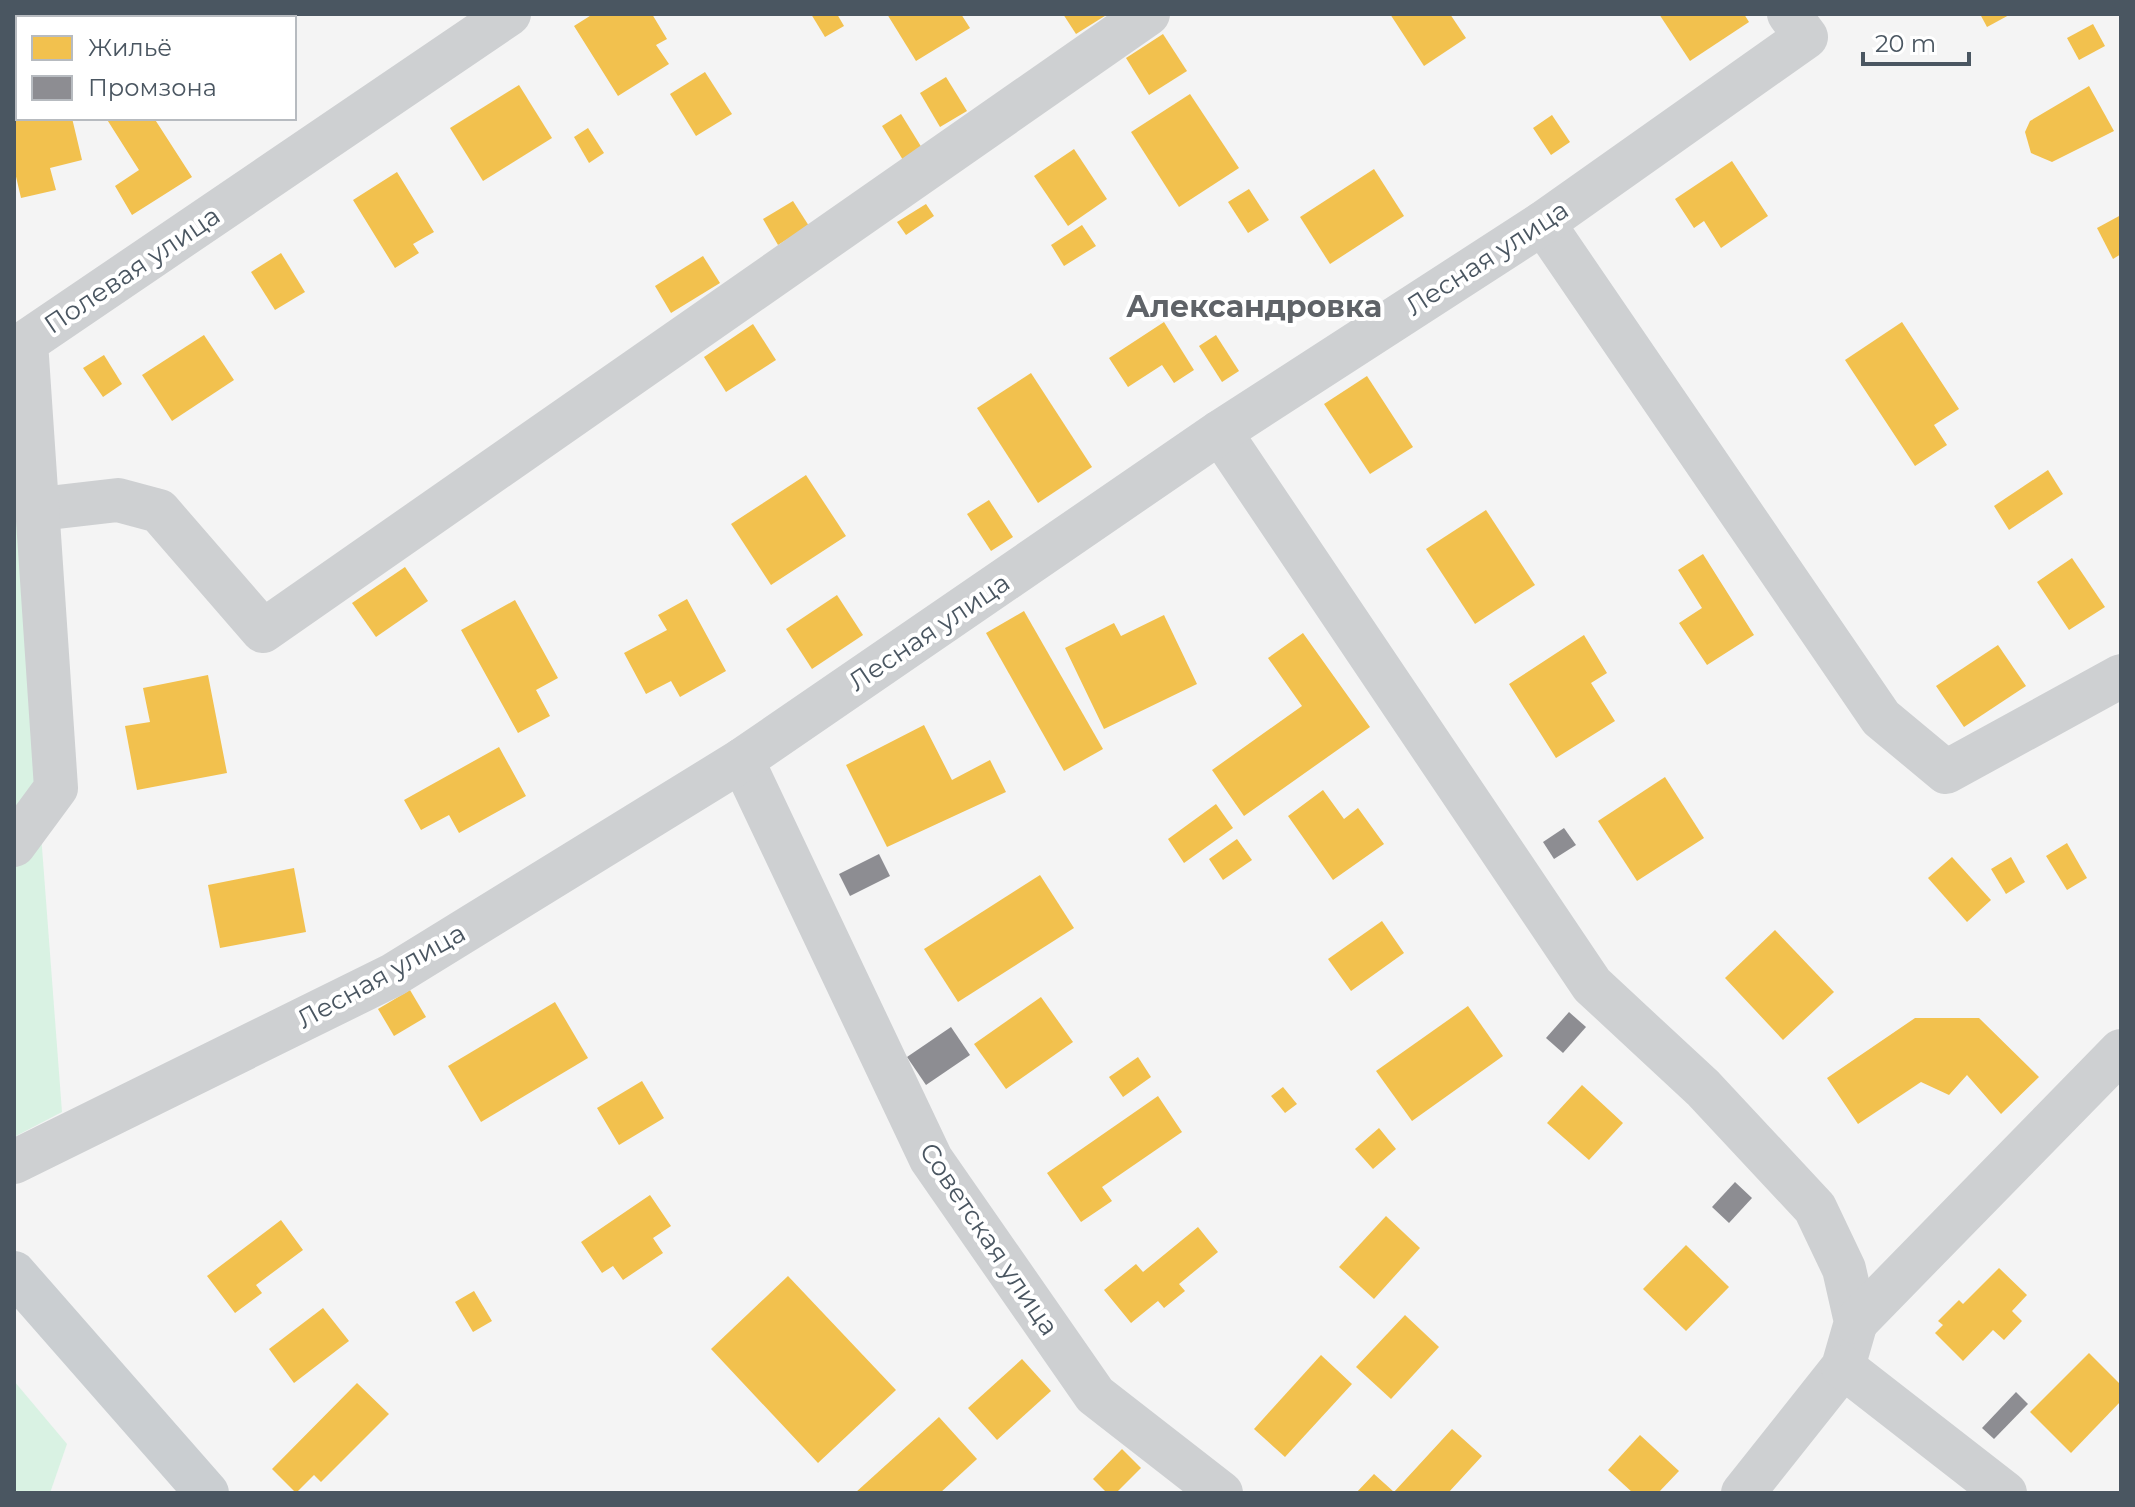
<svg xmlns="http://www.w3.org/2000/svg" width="2135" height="1507" viewBox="0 0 2135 1507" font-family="Montserrat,sans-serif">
  <rect width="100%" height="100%" fill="#f4f4f4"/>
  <g fill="#d9f2e3">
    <path d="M14,477L62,1112L14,1137Z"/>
    <path d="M14,1381L67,1444L50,1493H14Z"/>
  </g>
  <g fill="#f2c14e">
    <path d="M593,14H652L667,39L656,45L669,64L618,96L574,26Z"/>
    <path d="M811,14H837L844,26L825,37Z"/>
    <path d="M887,14H961L970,28L916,61Z"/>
    <path d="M1063,14H1108L1076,34Z"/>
    <path d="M1390,14H1450L1466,38L1424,66Z"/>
    <path d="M1659,14H1744L1749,22L1690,61Z"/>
    <path d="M1980,14H2011L1987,27Z"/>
    <path d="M2093,24L2105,46L2079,60L2067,38Z"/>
    <path d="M1163,34L1187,71L1149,95L1126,58Z"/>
    <path d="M705,72L732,114L696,136L670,94Z"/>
    <path d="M946,77L967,111L940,127L920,93Z"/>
    <path d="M519,85L552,138L483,181L450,128Z"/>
    <path d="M2089,86L2114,131L2052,162L2031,153L2025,132L2030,121Z"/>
    <path d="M1190,94L1239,168L1179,207L1131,132Z"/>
    <path d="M18,96V118H72L82,160L50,168L56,190L21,198L14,168V97Z"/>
    <path d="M901,114L922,148L903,160L882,126Z"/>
    <path d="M1552,115L1570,142L1551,155L1533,128Z"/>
    <path d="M106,118H154L192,177L132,215L115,186L139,170Z"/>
    <path d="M588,128L604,153L589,163L574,137Z"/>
    <path d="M1074,149L1107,199L1068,226L1034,176Z"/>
    <path d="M1732,161L1768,216L1721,248L1704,221L1694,228L1675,199Z"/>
    <path d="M1374,169L1404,216L1330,264L1300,217Z"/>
    <path d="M397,172L434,232L413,244L419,253L395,268L353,200Z"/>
    <path d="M1249,189L1269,220L1248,233L1228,202Z"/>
    <path d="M793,201L809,226L778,245L763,219Z"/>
    <path d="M926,204L934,216L906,235L897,222Z"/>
    <path d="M2121,215V254L2113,259L2097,228Z"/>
    <path d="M1082,225L1096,246L1064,266L1051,245Z"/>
    <path d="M281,253L305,292L275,310L251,272Z"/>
    <path d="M703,256L720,283L671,313L655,286Z"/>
    <path d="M1164,322L1194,370L1174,383L1162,365L1128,387L1109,358Z"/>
    <path d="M1902,322L1959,409L1934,425L1947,445L1915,466L1845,360Z"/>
    <path d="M753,324L776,360L726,392L704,357Z"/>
    <path d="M204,335L234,380L172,421L142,375Z"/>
    <path d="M1216,335L1239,371L1222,382L1199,346Z"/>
    <path d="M104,355L122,384L103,397L83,368Z"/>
    <path d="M1031,373L1092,467L1038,503L977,408Z"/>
    <path d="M1367,376L1413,447L1370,474L1324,404Z"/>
    <path d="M2048,470L2063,494L2009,530L1994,506Z"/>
    <path d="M806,475L846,536L771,585L731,524Z"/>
    <path d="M989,500L1013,537L991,551L967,514Z"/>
    <path d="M1486,510L1535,585L1475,624L1426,549Z"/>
    <path d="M1703,554L1754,635L1707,665L1679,623L1702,608L1678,570Z"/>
    <path d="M2072,558L2105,607L2069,630L2037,582Z"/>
    <path d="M405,567L428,601L376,637L352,603Z"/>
    <path d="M837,595L863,635L812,669L786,629Z"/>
    <path d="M687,599L726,671L680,697L671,681L646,694L624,653L667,630L658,615Z"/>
    <path d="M515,600L558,678L536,690L550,716L518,733L461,630Z"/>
    <path d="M1024,611L1103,749L1064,771L986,633Z"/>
    <path d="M1164,615L1197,684L1104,729L1065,648L1114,623L1121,636Z"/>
    <path d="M1303,633L1370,727L1244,816L1212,770L1302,706L1268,658Z"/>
    <path d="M1584,635L1607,673L1591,683L1615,721L1556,758L1509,684Z"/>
    <path d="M1998,645L2026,686L1964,727L1936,686Z"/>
    <path d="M208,675L227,773L137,790L125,726L150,722L143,688Z"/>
    <path d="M924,725L952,780L990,760L1006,792L887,847L846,765Z"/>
    <path d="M499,747L526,796L459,833L449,815L421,830L404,800Z"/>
    <path d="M1665,777L1704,838L1637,881L1598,821Z"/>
    <path d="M1323,790L1344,819L1358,808L1384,844L1333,880L1288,816Z"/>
    <path d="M1216,804L1233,828L1184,863L1168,839Z"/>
    <path d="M1237,839L1252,860L1223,880L1209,859Z"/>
    <path d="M2067,843L2087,878L2067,890L2046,856Z"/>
    <path d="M1952,857L1991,900L1967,922L1928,878Z"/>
    <path d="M2011,857L2025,882L2006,894L1991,869Z"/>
    <path d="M294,868L306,932L220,948L208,885Z"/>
    <path d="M1040,875L1074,928L958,1002L924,949Z"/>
    <path d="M1382,921L1404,953L1351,991L1328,959Z"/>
    <path d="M1775,930L1834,992L1783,1040L1725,978Z"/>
    <path d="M410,990L426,1017L394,1036L378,1009Z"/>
    <path d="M1041,997L1073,1042L1006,1089L974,1044Z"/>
    <path d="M555,1002L588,1058L481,1122L448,1066Z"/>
    <path d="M1468,1006L1503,1056L1412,1121L1376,1071Z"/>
    <path d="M1915,1018H1979L2039,1077L2001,1114L1967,1075L1949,1095L1921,1082L1858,1124L1827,1078Z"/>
    <path d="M1138,1057L1151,1077L1123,1097L1109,1077Z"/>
    <path d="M642,1081L664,1118L619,1145L597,1108Z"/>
    <path d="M1582,1085L1623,1123L1589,1160L1547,1123Z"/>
    <path d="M1283,1087L1297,1104L1285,1113L1271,1096Z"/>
    <path d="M1158,1096L1182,1132L1102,1187L1112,1201L1081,1222L1047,1173Z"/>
    <path d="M1379,1128L1396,1149L1373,1169L1355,1149Z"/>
    <path d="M650,1195L671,1226L653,1238L663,1253L623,1280L613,1266L602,1273L581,1242Z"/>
    <path d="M1386,1216L1420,1248L1374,1299L1339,1267Z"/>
    <path d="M281,1220L303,1250L256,1285L262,1293L235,1313L207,1276Z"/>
    <path d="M1198,1227L1218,1252L1179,1284L1185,1291L1164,1308L1158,1301L1131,1323L1104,1290L1136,1264L1143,1272Z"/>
    <path d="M1686,1245L1729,1287L1686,1331L1643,1289Z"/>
    <path d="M1999,1268L2027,1295L2012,1311L2022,1321L2004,1340L1993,1330L1963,1361L1935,1333L1943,1325L1938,1321L1959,1300L1963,1304Z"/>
    <path d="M788,1276L896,1390L818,1463L711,1349Z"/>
    <path d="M474,1291L492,1321L473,1332L455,1302Z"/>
    <path d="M323,1308L349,1341L294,1383L269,1349Z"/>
    <path d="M1405,1315L1439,1347L1391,1399L1356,1367Z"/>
    <path d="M2089,1353L2121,1385V1401L2071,1453L2030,1412Z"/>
    <path d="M1321,1355L1352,1384L1285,1457L1254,1429Z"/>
    <path d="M1022,1359L1051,1391L997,1440L968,1408Z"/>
    <path d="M357,1383L389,1414L321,1482L314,1475L296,1493L272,1469Z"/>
    <path d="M939,1417L977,1459L940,1493H855Z"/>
    <path d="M1452,1429L1482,1456L1448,1493H1356L1374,1474L1394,1492Z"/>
    <path d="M1640,1435L1679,1471L1658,1493H1633L1608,1470Z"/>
    <path d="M1122,1449L1141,1468L1116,1493H1107L1093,1479Z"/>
  </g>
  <g fill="#8d8d92">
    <path d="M1564,828L1576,845L1554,859L1543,842Z"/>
    <path d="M879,854L890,876L850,896L839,874Z"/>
    <path d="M1569,1012L1586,1027L1563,1053L1546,1038Z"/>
    <path d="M951,1027L970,1055L926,1085L907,1057Z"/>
    <path d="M1735,1182L1752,1198L1729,1223L1712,1207Z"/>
    <path d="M2016,1392L2028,1404L1994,1439L1982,1428Z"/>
  </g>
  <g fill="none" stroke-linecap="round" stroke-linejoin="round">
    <g stroke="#ced0d2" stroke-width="44">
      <path d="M1543,223L1881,718L1946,772L2121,676"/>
      <path d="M1220,432L1592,985L1703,1088L1815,1208L1844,1269L1856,1322L1843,1367L1743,1493"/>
      <path d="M40,509L118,500L159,511L263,631L1148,14"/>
      <path d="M742,760L931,1159L1095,1395L1221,1493"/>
      <path d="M14,845L56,788L26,342L509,14"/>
      <path d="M14,1162L393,975L742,760L1220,432L1543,223L1806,37L1789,14"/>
      <path d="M1856,1322L2121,1051"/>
      <path d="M1843,1367L2005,1493"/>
    </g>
    <path stroke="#caced1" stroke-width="44" d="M14,1273L207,1493"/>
  </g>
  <g text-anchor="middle" stroke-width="8" stroke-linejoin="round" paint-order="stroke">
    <g font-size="26" fill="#4a5661" stroke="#fff">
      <text transform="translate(1487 258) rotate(-33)" y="9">Лесная улица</text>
      <text transform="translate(132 270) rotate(-34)" y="9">Полевая улица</text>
      <text transform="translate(929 632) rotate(-34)" y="9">Лесная улица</text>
      <text transform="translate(381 976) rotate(-29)" y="9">Лесная улица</text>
      <text transform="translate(989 1239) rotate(56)" y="9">Советская улица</text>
    </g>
    <g font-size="30" font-weight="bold" fill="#5f6368" stroke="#fff">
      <text x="1254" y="317">Александровка</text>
    </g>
  </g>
  <rect width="2135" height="1507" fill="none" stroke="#4a5661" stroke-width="32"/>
  <rect x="16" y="16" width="280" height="104" fill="#ffffff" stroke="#b7bbc0" stroke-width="2"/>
  <rect x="32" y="36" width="40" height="24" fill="#f2c14e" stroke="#b7bbc0" stroke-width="2"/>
  <text x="88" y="56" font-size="24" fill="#4a5661">Жильё</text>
  <rect x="32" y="76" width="40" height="24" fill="#8d8d92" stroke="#b7bbc0" stroke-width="2"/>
  <text x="88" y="96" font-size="24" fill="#4a5661">Промзона</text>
  <path d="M1863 52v12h106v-12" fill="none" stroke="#4a5661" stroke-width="4"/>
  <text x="1875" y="52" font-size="24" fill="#4a5661" stroke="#ffffff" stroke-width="6" paint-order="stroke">20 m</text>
</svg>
